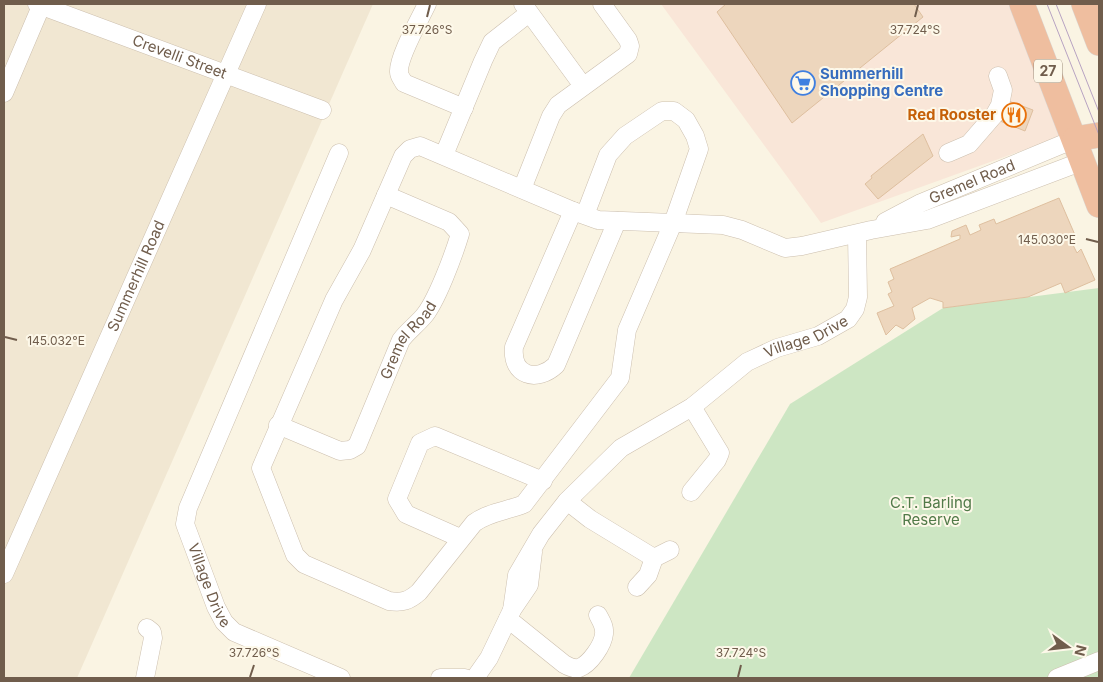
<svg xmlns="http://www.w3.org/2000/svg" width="1103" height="682" viewBox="0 0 1103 682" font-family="Inter,sans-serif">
  <rect width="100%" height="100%" fill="#faf4e3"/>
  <path fill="#f1e7d2" d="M4,4H373L77,678H4Z"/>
  <path fill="#f9e6d8" d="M661,4H1009L1060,137L821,223Z"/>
  <path fill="#cde6c3" d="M1099,288V678H629L790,404L943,308Z"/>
  <g fill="#edd6bd" stroke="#debf9f">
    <path d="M726,4H914L923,17L792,123L717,12Z"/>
    <path d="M1003,99L1033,110L1025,131L995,119Z"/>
    <path d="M923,134L933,156L878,199L865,184L872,178L871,176Z"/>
    <path d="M1059,198L1075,235L1070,239L1077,253L1081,249L1095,280L1065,293L1061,283L1028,297L943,308V302L930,298L912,308L915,319L903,329L896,325L886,335L877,313L894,306L888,294L892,292L888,282L894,279L890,269L960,239V235L951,237L952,231L966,225L970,235L981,230L979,225L994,219L996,224Z"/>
  </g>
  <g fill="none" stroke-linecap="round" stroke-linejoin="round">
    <g stroke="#ccbfae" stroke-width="19">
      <g id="minor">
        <path id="s1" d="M37,4L322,110"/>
        <path d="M427,4C420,19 398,57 399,72C399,76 402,79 404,83L464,108"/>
        <path d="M523,4L583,86"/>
        <path d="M4,93L42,4"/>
        <path id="s2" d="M339,153L188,508L185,524L216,607L224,622L234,632L341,678"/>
        <path d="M948,153L969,144L995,114L1000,105L1003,90L998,76"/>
        <path d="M444,155L483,61L492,42L529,13"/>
        <path d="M522,189L551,116L558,105L628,54L630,46L628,40L602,4"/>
        <path d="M573,211L514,347C511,376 537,383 556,365L617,221"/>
        <path d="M585,215L608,155L625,136L662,111H674L686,120L695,136L699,149L673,223L627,330L620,378L524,504C507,511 489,512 474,523L419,592C409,601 402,603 389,601L304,564L295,555L261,468L334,300L362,250L403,156L410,149L420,146L573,211L598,220L723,225L742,230L785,248L802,246L871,230L927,220L1083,161"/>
        <path id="s3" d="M885,222L921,203L1075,139"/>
        <path id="s4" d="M278,425L340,451L350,450L357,446L401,340C408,331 415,326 423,317C436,303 454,254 460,234L449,222L386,195"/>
        <path d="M691,492L717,460L720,453L692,407"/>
        <path d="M567,501L590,519L654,558"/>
        <path d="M460,538L406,514L397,499L420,443L435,436L543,481"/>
        <path id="s5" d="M4,574L257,4"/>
        <path d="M637,587L648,575L654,558L670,550"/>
        <path id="s6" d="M512,610L517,575L541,534L567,501L621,448L692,407L747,362L777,348L818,336L848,319L855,309L858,297L857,234"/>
        <path d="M508,619L564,664C569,667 573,669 579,668C590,664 603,645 604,634C605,626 601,621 598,615"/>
        <path d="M145,678L153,638L152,632L147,628"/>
        <path d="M440,678H465"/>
        <path d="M475,678L489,658L512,610L529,585L533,552"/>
        <path d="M1057,678L1099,661"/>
      </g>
    </g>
    <g stroke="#dad5d0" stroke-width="26">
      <g id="highway">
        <path d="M1022,4L1099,205"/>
        <path d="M1084,4L1099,43"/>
        <path d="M1075,139L1099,135"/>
      </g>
    </g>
    <use href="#minor" stroke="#fff" stroke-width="18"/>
    <use href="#highway" stroke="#efbe9f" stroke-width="25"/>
    <g stroke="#b8a3c2" stroke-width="1">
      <path d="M1047,4L1099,135"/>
      <path d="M1056,4L1099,112"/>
    </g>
  </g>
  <path fill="none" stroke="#705d4c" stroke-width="2" d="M427,17L430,5M915,17L918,5M1086,239L1098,242M5,337L17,340M250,677L254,665M738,677L741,665"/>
  <defs>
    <g id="supermarket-ring" transform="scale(1.25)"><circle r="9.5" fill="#fdf8e9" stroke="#3f7fe0" stroke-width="1.5"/><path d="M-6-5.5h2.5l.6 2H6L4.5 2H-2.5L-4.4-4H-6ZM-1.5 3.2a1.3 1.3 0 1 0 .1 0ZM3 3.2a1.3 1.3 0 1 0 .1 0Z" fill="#3f7fe0"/></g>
    <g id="restaurant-ring" transform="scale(1.25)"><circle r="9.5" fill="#fdf8e9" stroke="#e8710a" stroke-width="1.5"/><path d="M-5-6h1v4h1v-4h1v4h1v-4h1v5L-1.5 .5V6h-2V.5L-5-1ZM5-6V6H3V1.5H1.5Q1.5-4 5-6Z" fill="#e8710a"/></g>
  </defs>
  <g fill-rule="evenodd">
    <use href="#supermarket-ring" x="803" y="83"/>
    <use href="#restaurant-ring" x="1014" y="115"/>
  </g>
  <g text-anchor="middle" stroke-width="4" stroke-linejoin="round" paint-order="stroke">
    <rect fill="#fdf8e9" stroke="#9a8c7b" stroke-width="1" x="1034" y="59.5" width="28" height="23" rx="4"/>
    <g font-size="14" font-weight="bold" fill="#705d4c">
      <text x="1048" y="76">27</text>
    </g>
    <g font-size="15" fill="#705d4c" stroke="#fdf8e9">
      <text dy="5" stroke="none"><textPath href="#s1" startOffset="152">Crevelli Street</textPath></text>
      <text dy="5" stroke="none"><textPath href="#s3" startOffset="96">Gremel Road</textPath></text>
      <text dy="5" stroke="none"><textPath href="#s5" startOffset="326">Summerhill Road</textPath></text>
      <text dy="5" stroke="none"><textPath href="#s6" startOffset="418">Village Drive</textPath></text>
      <text dy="5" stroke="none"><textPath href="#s4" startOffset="204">Gremel Road</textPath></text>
      <text dy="5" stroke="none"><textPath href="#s2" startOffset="468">Village Drive</textPath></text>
    </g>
    <g font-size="15" font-weight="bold" fill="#366cbe" stroke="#fdf8e9" text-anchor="start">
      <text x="820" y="79">Summerhill<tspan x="820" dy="17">Shopping Centre</tspan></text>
    </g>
    <g font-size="15" font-weight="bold" fill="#c56008" stroke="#fdf8e9" text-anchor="end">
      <text x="996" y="120">Red Rooster</text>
    </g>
    <g font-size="15" fill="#517a48" stroke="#fdf8e9">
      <text x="931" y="508">C.T. Barling<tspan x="931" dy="17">Reserve</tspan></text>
    </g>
  </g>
  <g font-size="12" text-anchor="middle" fill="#705d4c" stroke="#fdf8e9" stroke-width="4" stroke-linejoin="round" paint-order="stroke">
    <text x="427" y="34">37.726°S</text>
    <text x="915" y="34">37.724°S</text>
    <text x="1047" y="244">145.030°E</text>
    <text x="56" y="345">145.032°E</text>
    <text x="254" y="657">37.726°S</text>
    <text x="741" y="657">37.724°S</text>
  </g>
  <rect width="1103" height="682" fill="none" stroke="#705d4c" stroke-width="10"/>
  <g transform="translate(1068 647) rotate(105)" stroke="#fdf8e9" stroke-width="4" paint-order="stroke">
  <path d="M0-4L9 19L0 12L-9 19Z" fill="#705d4c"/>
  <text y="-8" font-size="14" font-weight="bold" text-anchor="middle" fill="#705d4c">N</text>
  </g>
</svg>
